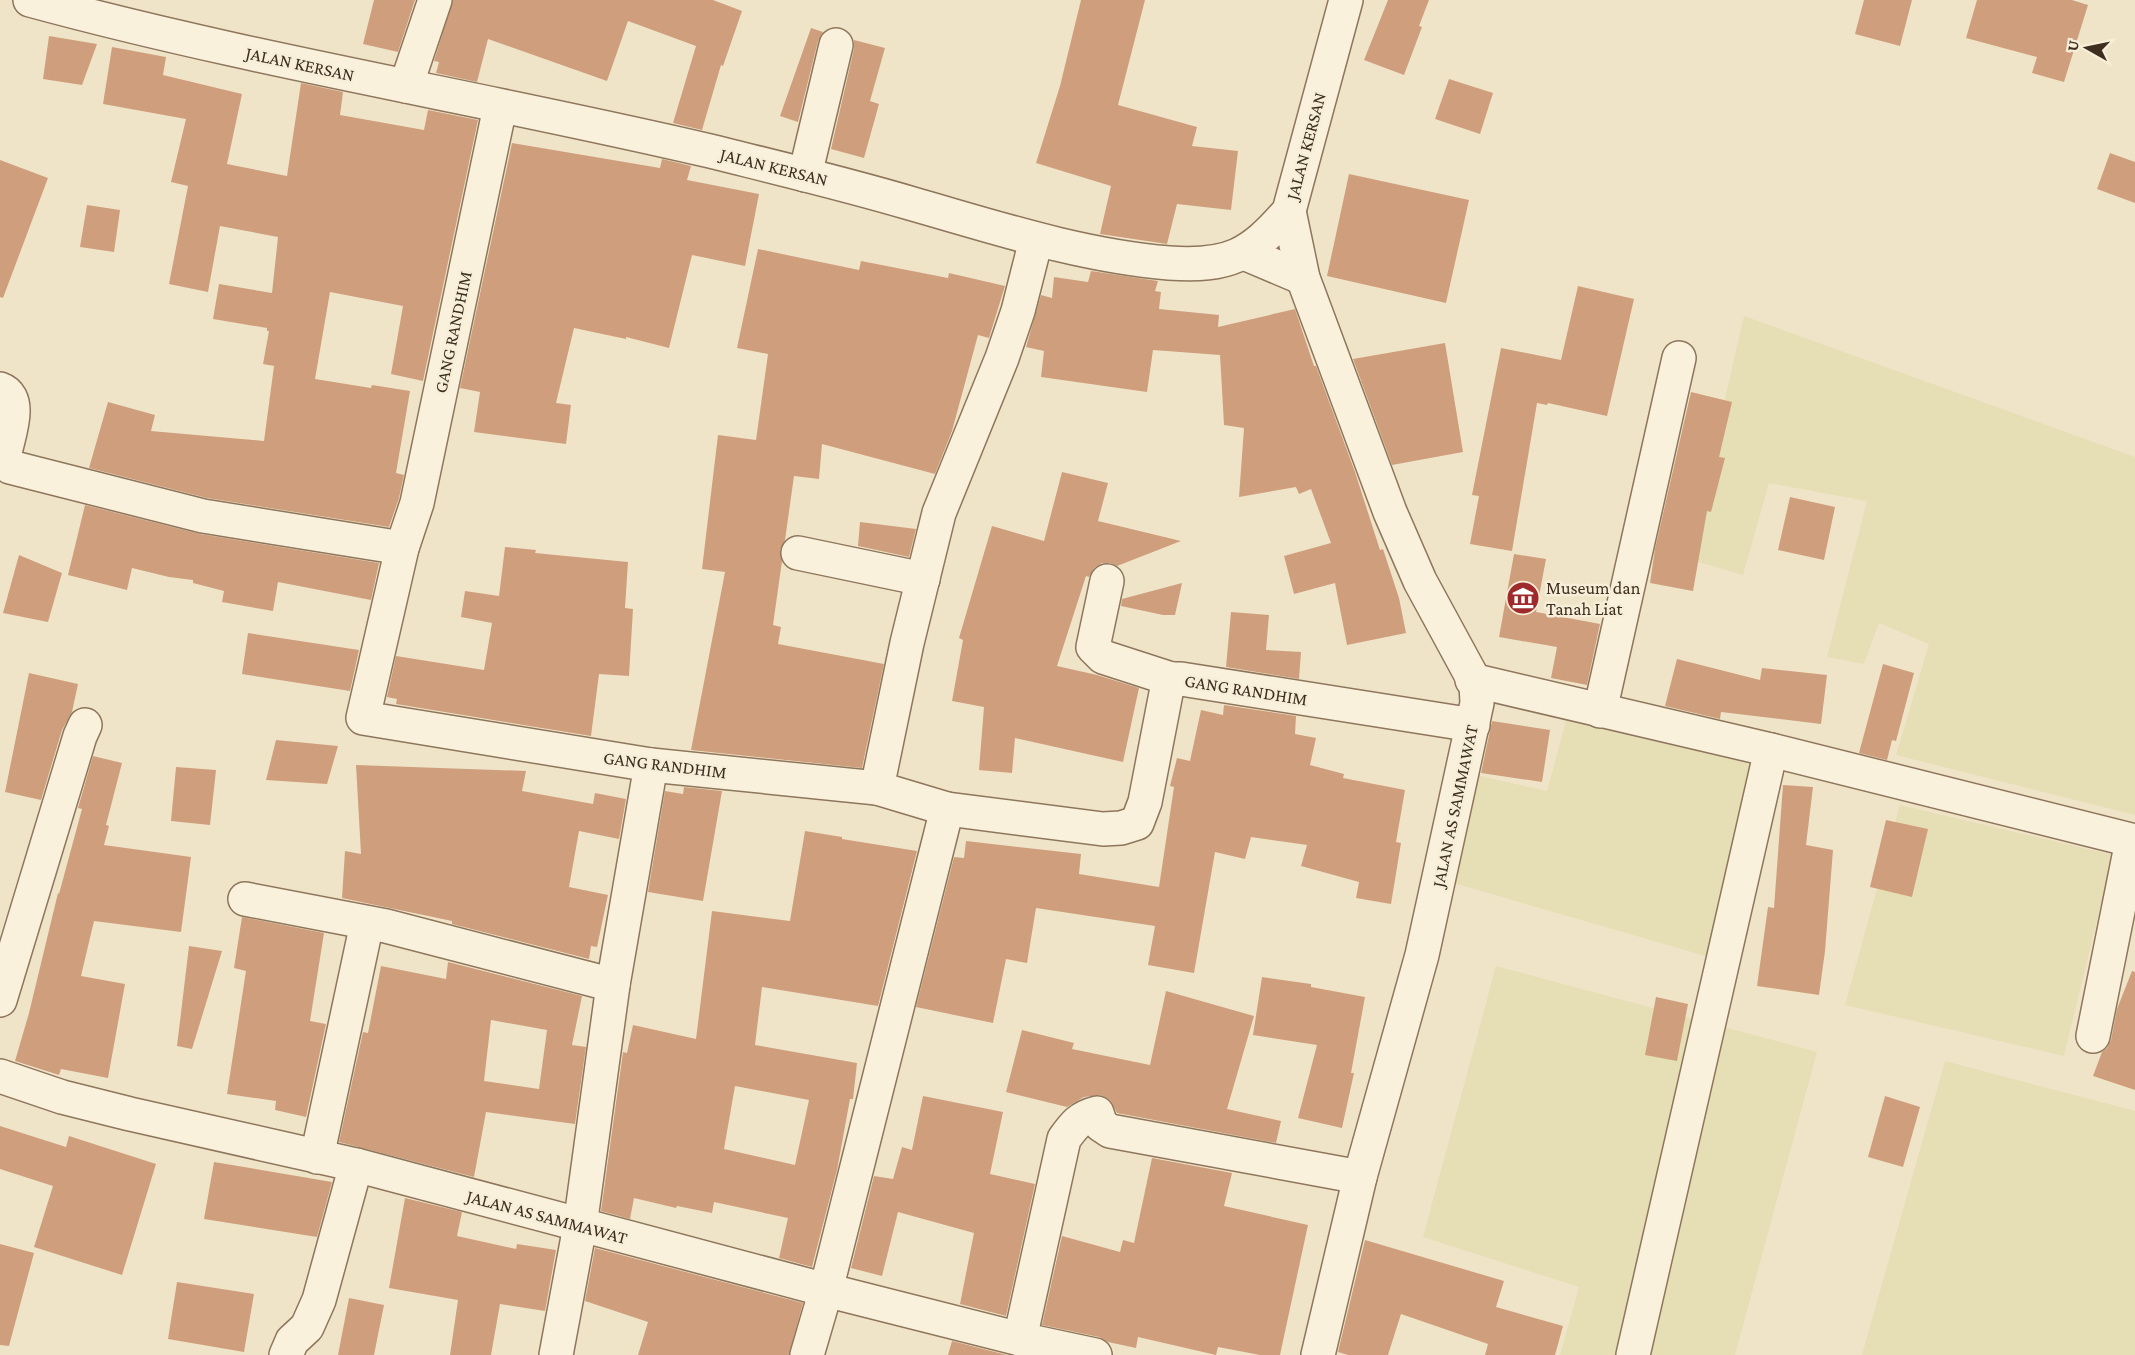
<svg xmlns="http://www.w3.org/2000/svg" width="2135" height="1355" viewBox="0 0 2135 1355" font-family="'Crimson Pro',serif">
  <rect width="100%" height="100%" fill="#f0e4c8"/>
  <g fill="#e6deb5">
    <path d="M1744,316L2135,457V815L1896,755L1929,644L1879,623L1864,664L1827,657L1867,501L1769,483L1743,575L1688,559Z"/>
    <path d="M1566,721L1784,771L1733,964L1450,882L1475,775L1547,791Z"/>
    <path d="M1900,805L2113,855L2064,1056L1845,1005Z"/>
    <path d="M1496,966L1817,1052L1735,1355H1560L1579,1287L1423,1237Z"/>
    <path d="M1945,1061L2135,1111V1355H1862Z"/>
  </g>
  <g fill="#cf9f7d" fill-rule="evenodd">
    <path d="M374,0H415L398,52L363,44Z"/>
    <path d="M453,0H713L742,11L723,66L721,65L702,130L673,123L696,46L628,21L607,81L488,39L477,82L436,73L439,62L434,61Z"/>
    <path d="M1081,0H1145L1118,105L1197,127L1192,146L1238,151L1231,210L1177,204L1167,244L1100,234L1111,186L1036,163L1060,86Z"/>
    <path d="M1388,0H1429L1419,26L1422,27L1404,75L1364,60Z"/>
    <path d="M1864,0H1912L1900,46L1855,34Z"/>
    <path d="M1977,0H2072L2088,5L2064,82L2032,73L2037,57L1966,38Z"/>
    <path d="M811,28L823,32L818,41L798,122L780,116Z"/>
    <path d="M49,36L97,44L82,85L43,79Z"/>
    <path d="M854,40L885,48L870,101L879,104L864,158L831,149L854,49Z"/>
    <path d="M112,47L166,57L163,75L242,94L227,164L287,176L301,83L343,92L340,115L424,130L428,110L478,120L423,381L391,374L403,306L330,292L315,379L371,388L372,385L410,391L396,473L404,475L399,498L389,527L207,498L89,468L108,402L155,415L151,431L264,441L274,366L263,364L269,331H267V328L213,319L219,284L272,293L278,237L220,226L208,292L169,284L188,186L171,182L186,119L103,104Z"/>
    <path d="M1449,79L1493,93L1480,134L1435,119Z"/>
    <path d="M512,143L660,168L662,159L691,166L687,180L759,194L745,266L692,255L669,348L626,337V339L574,328L556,403L571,405L566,444L474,432L480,392L460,388Z"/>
    <path d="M2110,153L2135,162V203L2097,189Z"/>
    <path d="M0,160L48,178L3,298L0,297Z"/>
    <path d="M1349,174L1469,200L1446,303L1327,276Z"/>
    <path d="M87,205L120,210L114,252L80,247Z"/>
    <path d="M758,249L859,270L861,261L948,278L949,273L1005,286L989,338L978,335L952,431L935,474L822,444L819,479L794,476L785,540L780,550L782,561L773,625L781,627L778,644L884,664L862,768L691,750L725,572L702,569L718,435L756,440L768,354L737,348Z"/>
    <path d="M1091,271L1158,281L1155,291L1161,292L1159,309L1219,315L1218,327L1295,309L1314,366H1316L1355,472L1380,550L1383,549L1399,598L1406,633L1347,645L1335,583L1294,594L1284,556L1331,543L1311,489L1299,494L1296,487L1239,497L1244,428L1224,425L1220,355L1153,350L1147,392L1041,377L1044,351L1026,347L1041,295L1052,298L1054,277L1088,282Z"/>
    <path d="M1578,286L1634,299L1607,416L1548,403L1547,405L1537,403L1512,551L1470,544L1479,496L1472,495L1501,348L1561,360Z"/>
    <path d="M1445,343L1463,452L1392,465L1353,359Z"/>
    <path d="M1691,392L1732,402L1719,457L1725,458L1711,512L1707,511L1693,591L1650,583L1655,549Z"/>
    <path d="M1062,472L1108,483L1098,521L1181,541L1117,566L1110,563H1102L1094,568L1089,577L1086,576L1057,666L1097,675L1139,688L1123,762L1015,738L1012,773L979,770L984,707L952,701L963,640L959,638L992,526L1044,541Z"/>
    <path d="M1790,497L1835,507L1824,560L1778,550Z"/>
    <path d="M85,505L200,534L379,563L371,600L278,582L273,611L222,602L224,591L193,583V580L169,577L132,568L127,590L68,575Z"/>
    <path d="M860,522L916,529L909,557L858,546Z"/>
    <path d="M505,547L536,550L535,553L628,562L625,608L633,609L629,676L599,674L591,736L396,704L397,699L387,697L396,656L484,670L492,623L461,617L465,591L499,596Z"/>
    <path d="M1514,554L1546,559L1536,612L1600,624L1587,685L1551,678L1557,647L1499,637Z"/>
    <path d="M19,555L62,573L48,622L3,613Z"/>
    <path d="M1182,583L1175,615H1163L1121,606L1122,599Z"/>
    <path d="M1231,612L1269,615L1266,650L1301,652L1299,679L1226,667Z"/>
    <path d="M248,633L359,650L350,691L242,674Z"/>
    <path d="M1677,659L1760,680L1762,668L1827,675L1821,724L1721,712L1720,719L1665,706Z"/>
    <path d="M1883,664L1914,673L1896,741L1892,740L1887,760L1859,753Z"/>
    <path d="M29,673L78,684L72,712L62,730L41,800L5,792Z"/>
    <path d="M1224,705L1296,716L1295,734L1316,738L1310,765L1344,774L1343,778L1405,790L1396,842L1401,843L1391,904L1356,898L1359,882L1301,866L1307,845L1251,837L1245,859L1215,852L1194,973L1148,965L1155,926L1036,908L1027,963L1006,959L993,1023L916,1007L954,857L964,858L966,841L1081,854L1079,874L1159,887L1174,787L1170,786L1177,758L1190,761L1201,710L1223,715Z"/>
    <path d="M1492,721L1550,730L1542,782L1481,773Z"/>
    <path d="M276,740L338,746L327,784L266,780Z"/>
    <path d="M93,756L122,763L106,825L109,826L104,845L191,857L181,932L94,921L81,976L125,984L108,1078L61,1069L59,1075L15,1061L29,1013L58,893L59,894L82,809L78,808Z"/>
    <path d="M356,765L526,771L522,791L593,804L595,793L626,799L619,839L579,831L569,887L608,895L597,947L591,946L589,959L452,924V921L342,898L345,851L361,854Z"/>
    <path d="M176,767L216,770L210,825L171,821Z"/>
    <path d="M1783,785L1813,787L1806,845L1833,850L1825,951L1819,995L1757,986L1768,907L1774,908Z"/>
    <path d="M684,787L722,791L703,901L648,892L665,791L683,794Z"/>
    <path d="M1886,820L1928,829L1912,897L1870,887Z"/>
    <path d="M805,831L842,837V839L917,851L878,1006L762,987L755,1045L857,1063L853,1099H850L837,1170L812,1267L779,1258L788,1218L714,1202L712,1213L677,1206L676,1208L634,1198L630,1219L601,1211L623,1052L627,1053L633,1025L696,1039L712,911L790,921ZM735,1086L809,1100L795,1165L724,1149Z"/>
    <path d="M242,917L324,933L310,1021L326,1024L306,1117L275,1110L276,1101L227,1094L246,971L234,968Z"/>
    <path d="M189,946L222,951L192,1049L177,1046Z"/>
    <path d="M448,962L582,996L572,1045L586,1047L575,1124L486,1112L474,1177L339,1142L363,1032L368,1033L381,966L446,979ZM491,1020L547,1030L539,1089L484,1081Z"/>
    <path d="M2132,971L2135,972V1090L2093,1076L2102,1052L2107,1048L2111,1040L2117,1009Z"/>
    <path d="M1262,977L1311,984V987L1365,997L1351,1073H1354L1342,1128L1298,1118L1317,1045L1253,1035Z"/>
    <path d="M1166,991L1254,1016L1227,1109L1281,1121L1276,1143L1117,1113L1110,1100L1101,1095L1084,1097L1067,1107L1006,1092L1022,1030L1074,1043L1072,1049L1150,1065Z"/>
    <path d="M1656,997L1688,1004L1677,1061L1645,1055Z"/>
    <path d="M923,1096L1003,1112L990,1174L1035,1184L1006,1316L960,1304L974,1233L898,1212L882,1276L851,1268L874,1176L893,1179L902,1147L912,1150Z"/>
    <path d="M1885,1096L1920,1107L1903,1167L1868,1157Z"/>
    <path d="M0,1126L66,1147L69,1136L156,1164L122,1275L34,1247L53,1186L0,1169Z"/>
    <path d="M1152,1158L1232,1173L1224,1206L1308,1225L1280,1355H1260L1218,1347L1216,1355L1138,1337L1136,1348L1108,1342L1099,1337L1042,1325L1062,1236L1120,1252L1123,1240L1134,1243Z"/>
    <path d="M214,1162L332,1182L317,1237L204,1219Z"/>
    <path d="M405,1198L462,1212L457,1236L516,1249L517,1244L556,1250L545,1311L500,1304L491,1355H450L458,1300L389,1288Z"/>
    <path d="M1365,1240L1504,1281L1496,1307L1563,1326L1555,1355H1485L1488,1344L1401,1314L1388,1355H1348L1338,1352Z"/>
    <path d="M0,1244L34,1253L9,1346L0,1345Z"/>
    <path d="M595,1248L803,1303L789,1355H638L648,1322L585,1301Z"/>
    <path d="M177,1282L254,1294L244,1352L168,1339Z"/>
    <path d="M349,1298L384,1305L374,1355H338Z"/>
    <path d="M952,1341L1007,1355H948Z"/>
  </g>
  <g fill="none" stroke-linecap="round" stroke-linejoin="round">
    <g stroke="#8d765c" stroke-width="36">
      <g id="minor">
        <path d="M30,0C254,61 484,98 710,151C778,168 846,184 913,204C997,228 1082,256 1169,263C1229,267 1250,256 1289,211L1346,0"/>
        <path d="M406,86L435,0"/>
        <path d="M500,107L417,503L402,548L363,718L651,765L877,788L947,809L1103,829L1121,828L1137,823L1145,802L1167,688L1171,679H1181L1473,725"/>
        <path d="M805,175L836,45"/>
        <path d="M1289,211L1303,278L1390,512L1420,581L1476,684L1477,703L1422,955L1360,1177L1318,1355"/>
        <path d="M1244,253L1303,278"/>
        <path d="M0,389C25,398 7,438 4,458L10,467L203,516L402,548"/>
        <path d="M798,553L923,579"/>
        <path d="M1107,581L1093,647L1103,657L1171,679"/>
        <path d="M1472,680L1771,750L2135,841"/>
        <path d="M1600,711L1679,358"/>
        <path d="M877,788L907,643L939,513L1002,358L1018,311L1036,240"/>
        <path d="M245,899L386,926L613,985"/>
        <path d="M0,1000L80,736L85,725"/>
        <path d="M2093,1036L2132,841"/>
        <path d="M0,1076L62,1097L130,1114L356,1165L826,1290L1020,1339L1095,1355"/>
        <path d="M317,1157L367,923"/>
        <path d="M1020,1339L1064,1139C1074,1125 1080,1117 1097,1113L1101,1125L1110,1131L1360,1177"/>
        <path d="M286,1355L292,1341L307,1327L319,1300L356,1165"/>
        <path d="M556,1355L580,1226L613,985L651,765"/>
        <path d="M807,1355L826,1290L947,809"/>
        <path d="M1633,1355L1771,750"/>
      </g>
    </g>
    <use href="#minor" stroke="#faf1dc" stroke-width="33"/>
  </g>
  <defs>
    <g id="museum-disc" transform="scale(1.725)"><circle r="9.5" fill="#9e2a2b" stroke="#f7eed8"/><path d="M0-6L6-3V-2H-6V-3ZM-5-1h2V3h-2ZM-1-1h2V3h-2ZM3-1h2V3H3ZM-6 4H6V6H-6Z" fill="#fff"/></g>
  </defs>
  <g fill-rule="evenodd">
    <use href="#museum-disc" x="1523" y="598"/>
  </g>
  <g text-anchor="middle" stroke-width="5" stroke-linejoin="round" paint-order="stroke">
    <g font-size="18" fill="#3d2e20" stroke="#f7eed8">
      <text transform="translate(300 64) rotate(12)" y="6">JALAN KERSAN</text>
      <text transform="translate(1306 146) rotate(-75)" y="6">JALAN KERSAN</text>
      <text transform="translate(774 167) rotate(14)" y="6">JALAN KERSAN</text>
      <text transform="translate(453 332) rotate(-78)" y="6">GANG RANDHIM</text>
      <text transform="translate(1246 690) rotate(9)" y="6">GANG RANDHIM</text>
      <text transform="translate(665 765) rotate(7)" y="6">GANG RANDHIM</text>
      <text transform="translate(1455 806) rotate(-78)" y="6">JALAN AS SAMMAWAT</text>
      <text transform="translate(547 1217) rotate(15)" y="6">JALAN AS SAMMAWAT</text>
    </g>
    <g font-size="18" fill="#3d2e20" stroke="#f7eed8" text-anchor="start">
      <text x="1546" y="594">Museum dan<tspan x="1546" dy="21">Tanah Liat</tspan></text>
    </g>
  </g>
  <g transform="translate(2087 48) rotate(279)" stroke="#f7eed8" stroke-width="4.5" paint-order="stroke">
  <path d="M0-4.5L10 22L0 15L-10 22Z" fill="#3d2e20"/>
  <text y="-9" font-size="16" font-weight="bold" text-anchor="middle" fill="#3d2e20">U</text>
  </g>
</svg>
